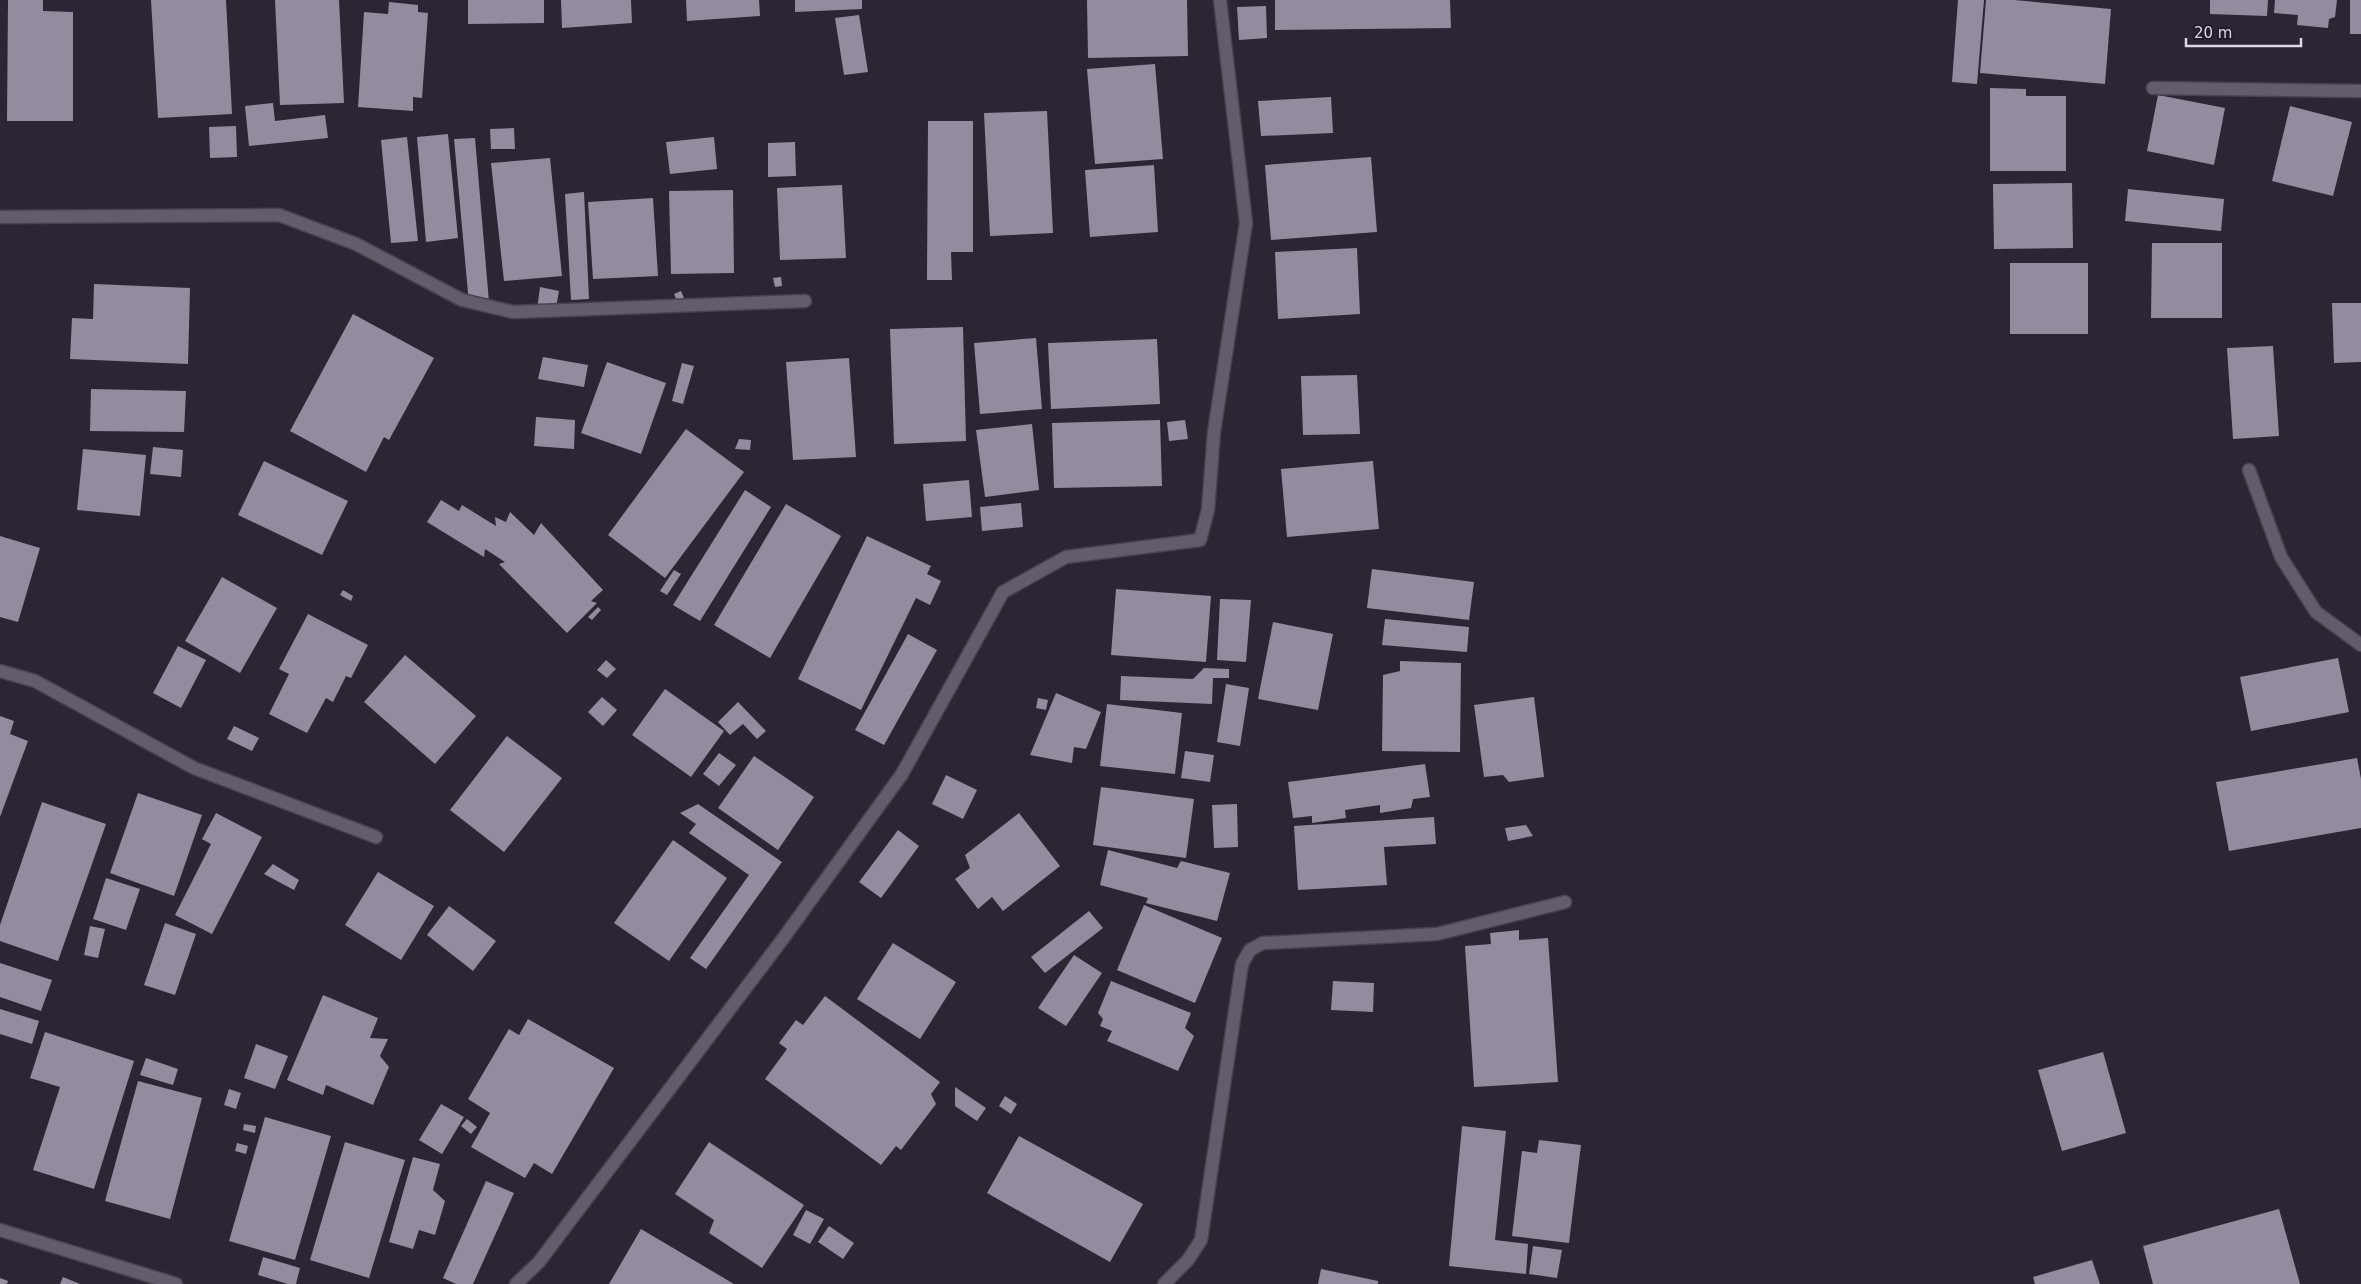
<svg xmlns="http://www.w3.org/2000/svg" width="2361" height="1284" viewBox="0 0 2361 1284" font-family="'DejaVu Sans',sans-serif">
  <rect width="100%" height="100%" fill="#2b2534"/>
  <g fill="#938c9e">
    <path d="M8,0H43V11L73,12V121H7Z"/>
    <path d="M151,0H226L232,114L158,118Z"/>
    <path d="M275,0H339L344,103L280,105Z"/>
    <path d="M468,0H544V23L468,24Z"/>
    <path d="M561,0H631L632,23L562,28Z"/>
    <path d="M686,0H759L760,16L687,21Z"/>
    <path d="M795,0H862V9L795,12Z"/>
    <path d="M1087,0H1187L1188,56L1088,58Z"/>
    <path d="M1275,0H1450L1451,28L1275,30Z"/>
    <path d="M1958,0H1984L1977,84L1952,82Z"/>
    <path d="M1986,0H2014L2111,9L2105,84L1980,73Z"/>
    <path d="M2210,0H2268L2267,16L2210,14Z"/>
    <path d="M2275,0H2337L2335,17L2329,19L2328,28L2297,25L2298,15L2274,13Z"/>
    <rect x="2350" y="0" width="11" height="34"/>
    <path d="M389,2L418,5V12L428,13L422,98L413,97V111L358,107L364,12L388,14Z"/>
    <path d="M1266,6L1267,38L1239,40L1237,7Z"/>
    <path d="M859,15L868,72L844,75L835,18Z"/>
    <path d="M1155,64L1163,159L1095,164L1087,69Z"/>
    <path d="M1990,88L2026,89V96H2066V171H1990Z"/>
    <path d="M2158,95L2225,108L2214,165L2147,151Z"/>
    <path d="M1331,97L1333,133L1261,136L1258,101Z"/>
    <path d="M273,103L275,121L325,115L328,138L249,146L245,106Z"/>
    <path d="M2290,106L2352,122L2333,196L2272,181Z"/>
    <path d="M1047,111L1053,233L990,236L984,113Z"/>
    <path d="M928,121H973V252H951L952,280H927Z"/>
    <path d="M236,126L237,157L210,158L209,127Z"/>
    <path d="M514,128L515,149H491L490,129Z"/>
    <path d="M448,134L458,238L426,242L417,137Z"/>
    <path d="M407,137L418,241L391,243L381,140Z"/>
    <path d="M714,137L717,169L670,174L666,142Z"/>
    <path d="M475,138L489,302L469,304L454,139Z"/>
    <path d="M795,142L796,176L768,177V143Z"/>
    <path d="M1371,157L1377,232L1271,240L1265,165Z"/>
    <path d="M550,158L562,276L504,281L491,163Z"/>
    <path d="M1154,165L1158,232L1090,237L1085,170Z"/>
    <path d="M2072,183L2073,248L1994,249L1993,184Z"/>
    <path d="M842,185L846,258L780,260L777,188Z"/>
    <path d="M2128,189L2224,199L2221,231L2125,221Z"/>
    <path d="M733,190L734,273L671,274L669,191Z"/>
    <path d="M584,192L589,299L571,300L565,194Z"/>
    <path d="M653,198L658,276L593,279L588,202Z"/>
    <path d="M2152,243H2222V318H2151Z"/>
    <path d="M1357,248L1360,314L1278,319L1275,252Z"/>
    <rect x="2010" y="263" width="78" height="71"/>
    <path d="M781,277L782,286L775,287L773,278Z"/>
    <path d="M94,284L190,288L188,364L70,359L72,318L93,319Z"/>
    <path d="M540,287L559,291L555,313L537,310Z"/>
    <path d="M681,291L684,298L677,301L674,294Z"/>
    <path d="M2332,303H2361V362L2334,363Z"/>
    <path d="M353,314L434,358L389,440L384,437L366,472L290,431Z"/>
    <path d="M963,327L966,441L894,444L890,329Z"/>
    <path d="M1036,338L1042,409L980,414L974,343Z"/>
    <path d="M1157,339L1160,404L1051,409L1048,343Z"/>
    <path d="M2273,346L2279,436L2233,439L2227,348Z"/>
    <path d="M543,357L588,365L584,387L538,379Z"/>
    <path d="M849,358L856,457L793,460L786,362Z"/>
    <path d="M607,362L666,383L641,454L581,433Z"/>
    <path d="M682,363L694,366L683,404L672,401Z"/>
    <path d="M1357,375L1360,434L1303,435L1301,376Z"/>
    <path d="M91,389L186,391L184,432L90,431Z"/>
    <path d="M536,417L575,420L574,449L534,446Z"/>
    <path d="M1160,420L1162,486L1054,488L1052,423Z"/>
    <path d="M1185,420L1188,439L1169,441L1167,422Z"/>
    <path d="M1032,424L1039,490L985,497L976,430Z"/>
    <path d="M686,429L744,472L665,578L608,535Z"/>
    <path d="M739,439L751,440L750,450L735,449Z"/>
    <path d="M153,447L183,450L181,477L150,474Z"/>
    <path d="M83,449L146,455L140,516L77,510Z"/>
    <path d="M264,461L348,501L322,555L238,515Z"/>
    <path d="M1373,461L1379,529L1287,537L1281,469Z"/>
    <path d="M969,480L972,517L926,521L923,484Z"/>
    <path d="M745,490L771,507L700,621L673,605Z"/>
    <path d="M441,500L459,511L462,505L496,526L495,517L506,522L510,512L534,535L541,523L603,590L591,601L597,603L567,633L499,564L505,562L485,549L484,557L427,522Z"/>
    <path d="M1021,503L1023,527L982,531L980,507Z"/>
    <path d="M786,504L841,536L770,658L714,625Z"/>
    <path d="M0,536L40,548L18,622L0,617Z"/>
    <path d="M867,536L931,566L927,574L941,581L930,605L916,598L861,710L798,679Z"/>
    <path d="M1372,569L1474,582L1469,620L1367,608Z"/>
    <path d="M674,570L681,574L667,595L660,591Z"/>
    <path d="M222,577L277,608L240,673L185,641Z"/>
    <path d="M1116,589L1211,596L1206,662L1111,655Z"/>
    <path d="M343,590L353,596L351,601L340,595Z"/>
    <path d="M1220,599L1251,600L1246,662L1217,660Z"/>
    <path d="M598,607L601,610L592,620L588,617Z"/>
    <path d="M308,614L368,645L351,678L346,676L333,702L326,698L307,733L269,714L289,674L279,669Z"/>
    <path d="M1385,619L1469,627L1467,652L1382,645Z"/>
    <path d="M1273,622L1333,634L1318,710L1258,699Z"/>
    <path d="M908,634L937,650L884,745L855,730Z"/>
    <path d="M178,646L206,660L181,708L153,693Z"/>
    <path d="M405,655L476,716L435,764L364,702Z"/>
    <path d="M2338,658L2349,712L2251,731L2240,677Z"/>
    <path d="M606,660L616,669L607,678L597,670Z"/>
    <path d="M1400,661L1461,663L1460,752L1382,751L1383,675L1400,671Z"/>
    <path d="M1204,668L1229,669V678H1213L1212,704L1120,700L1121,676L1193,679Z"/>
    <path d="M1226,684L1249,688L1240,746L1217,742Z"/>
    <path d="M665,689L724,731L691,777L632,735Z"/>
    <path d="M1056,693L1101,712L1086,749L1074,747L1072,763L1030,755Z"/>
    <path d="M602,697L617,710L603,726L588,712Z"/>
    <path d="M1534,697L1544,777L1509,782L1503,775L1484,777L1474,705Z"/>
    <path d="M1038,698L1048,700L1046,710L1036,708Z"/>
    <path d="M738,702L766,731L757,739L743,724L730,735L718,722Z"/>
    <path d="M1107,704L1182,713L1175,774L1100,766Z"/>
    <path d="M0,716L14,721L10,734L28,741L0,817Z"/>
    <path d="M234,726L259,738L252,751L227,739Z"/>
    <path d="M507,736L562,778L504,852L450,810Z"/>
    <path d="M1185,751L1214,755L1210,782L1181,778Z"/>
    <path d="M719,753L736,765L719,786L703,774Z"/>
    <path d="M754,756L814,797L778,850L718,808Z"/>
    <path d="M2357,758L2361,779V828L2229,851L2216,782Z"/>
    <path d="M1425,764L1430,797L1413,799L1411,808L1380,813V805L1345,810L1346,818L1312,823V816L1293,818L1288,782Z"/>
    <path d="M946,775L977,790L963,819L932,804Z"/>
    <path d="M1101,787L1194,799L1186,858L1093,845Z"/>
    <path d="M138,793L202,815L174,896L110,873Z"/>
    <path d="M42,802L106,824L58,961L0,941V925Z"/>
    <path d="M698,804L782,862L706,969L690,958L749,875L689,833L696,824L680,813Z"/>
    <path d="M1237,804L1238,847L1214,848L1212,805Z"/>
    <path d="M216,813L262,837L212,934L175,915L211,844L202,839Z"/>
    <path d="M1019,813L1060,866L1003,911L992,897L978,909L955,879L970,868L965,855Z"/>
    <path d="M1434,817L1436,844L1384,847L1387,885L1298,890L1294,826Z"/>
    <path d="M1526,825L1533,836L1508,841L1505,828Z"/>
    <path d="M898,830L919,846L881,898L859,882Z"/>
    <path d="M673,840L727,878L669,961L614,923Z"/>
    <path d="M1108,850L1177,868L1181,861L1230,873L1217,921L1146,903L1148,898L1100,885Z"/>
    <path d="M273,864L299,880L294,890L264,874Z"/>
    <path d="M378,872L434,906L401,960L345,925Z"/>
    <path d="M106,878L140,889L126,930L93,919Z"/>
    <path d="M1144,905L1222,938L1195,1003L1117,970Z"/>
    <path d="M449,906L496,941L473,971L427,935Z"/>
    <path d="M1089,911L1103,928L1045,973L1031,957Z"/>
    <path d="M165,923L196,934L175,995L144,985Z"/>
    <path d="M90,926L105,929L98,958L84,955Z"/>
    <path d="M1519,930V940L1548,938L1558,1082L1474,1087L1465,946L1491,944L1490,933Z"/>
    <path d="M893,943L956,982L920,1039L857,999Z"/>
    <path d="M1074,955L1102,973L1066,1026L1038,1008Z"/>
    <path d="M0,963L52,980L41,1011L0,997Z"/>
    <path d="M1111,981L1191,1013L1185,1028L1194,1036L1178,1071L1107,1041L1112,1031L1100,1026L1103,1019L1098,1013Z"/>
    <path d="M1333,981L1374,983L1373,1012L1331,1010Z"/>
    <path d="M323,995L378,1018L370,1038L388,1039L380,1056L389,1067L373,1105L326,1085L323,1095L287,1080Z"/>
    <path d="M825,996L940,1082L931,1094L936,1104L901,1150L896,1146L881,1165L765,1079L787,1049L779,1043L796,1020L803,1025Z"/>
    <path d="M0,1009L39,1021L32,1044L0,1034Z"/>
    <path d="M528,1019L614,1068L552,1174L534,1163L525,1178L471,1147L490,1113L468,1099L509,1029L519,1035Z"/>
    <path d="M45,1032L134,1061L94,1189L33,1170L60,1087L30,1078Z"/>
    <path d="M256,1044L288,1056L275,1089L244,1078Z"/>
    <path d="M2103,1052L2126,1133L2062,1151L2038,1070Z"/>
    <path d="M146,1058L178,1069L173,1085L140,1075Z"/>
    <path d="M138,1081L202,1098L170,1219L105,1201Z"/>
    <path d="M955,1087L986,1108L977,1121L955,1106Z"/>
    <path d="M229,1089L241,1093L236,1109L224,1105Z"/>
    <path d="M1005,1096L1017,1104L1011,1114L999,1106Z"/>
    <path d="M441,1104L464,1117L442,1154L419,1140Z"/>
    <path d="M265,1117L331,1136L295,1260L229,1241Z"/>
    <path d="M467,1119L477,1127L471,1134L461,1126Z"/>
    <path d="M244,1124L256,1126L255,1133L243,1130Z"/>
    <path d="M1462,1126L1506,1131L1495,1240L1528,1244L1526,1274L1449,1266Z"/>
    <path d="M1019,1136L1143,1204L1110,1262L987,1193Z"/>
    <path d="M1539,1140L1581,1145L1569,1243L1512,1236L1522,1151L1537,1153Z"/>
    <path d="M345,1142L405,1160L369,1278L310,1260Z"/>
    <path d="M709,1142L804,1205L762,1268L709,1233L714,1220L675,1194Z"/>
    <path d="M237,1143L248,1146L246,1154L235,1151Z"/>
    <path d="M413,1157L440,1164L433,1190L445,1201L435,1235L419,1230L413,1249L389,1242Z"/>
    <path d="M486,1181L514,1193L473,1284H456L443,1278Z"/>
    <path d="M2279,1209L2300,1284H2153L2143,1246Z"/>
    <path d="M806,1210L824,1219L810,1244L793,1235Z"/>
    <path d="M829,1226L854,1243L843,1259L818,1242Z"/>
    <path d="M641,1229L734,1284H609Z"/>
    <path d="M1533,1246L1562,1250L1557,1278L1529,1274Z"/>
    <path d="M263,1257L300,1268L296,1284H288L258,1275Z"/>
    <path d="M2092,1260L2100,1284H2035L2033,1277Z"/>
    <path d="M1321,1269L1378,1281V1284H1318Z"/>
    <path d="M63,1277L80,1284H60Z"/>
    <path d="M0,1278L8,1281L7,1284H0Z"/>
  </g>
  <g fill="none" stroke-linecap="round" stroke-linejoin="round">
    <g stroke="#48434f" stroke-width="15">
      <g id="street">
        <path d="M2153,88L2361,91"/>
        <path d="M0,217L279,215L356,244L462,300L513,312L805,301"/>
        <path d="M2249,470L2281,557L2316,612L2361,645"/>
        <path d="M0,671L35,681L194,768L376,837"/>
        <path d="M0,1230L176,1284"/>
        <path d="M516,1284L539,1262L782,940L902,774L1003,592L1066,557L1200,540L1208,510L1214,432L1246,223L1220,0"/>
        <path d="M1164,1284L1188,1260L1201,1240L1242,964L1250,950L1263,943L1437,934L1565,902"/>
      </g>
    </g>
    <use href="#street" stroke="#635c6d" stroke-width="12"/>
  </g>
  <path d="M2186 38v8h115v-8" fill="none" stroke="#ddd9e2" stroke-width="2.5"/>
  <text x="2194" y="38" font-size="15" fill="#ddd9e2" stroke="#221c2a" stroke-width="4" paint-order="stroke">20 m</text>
</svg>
